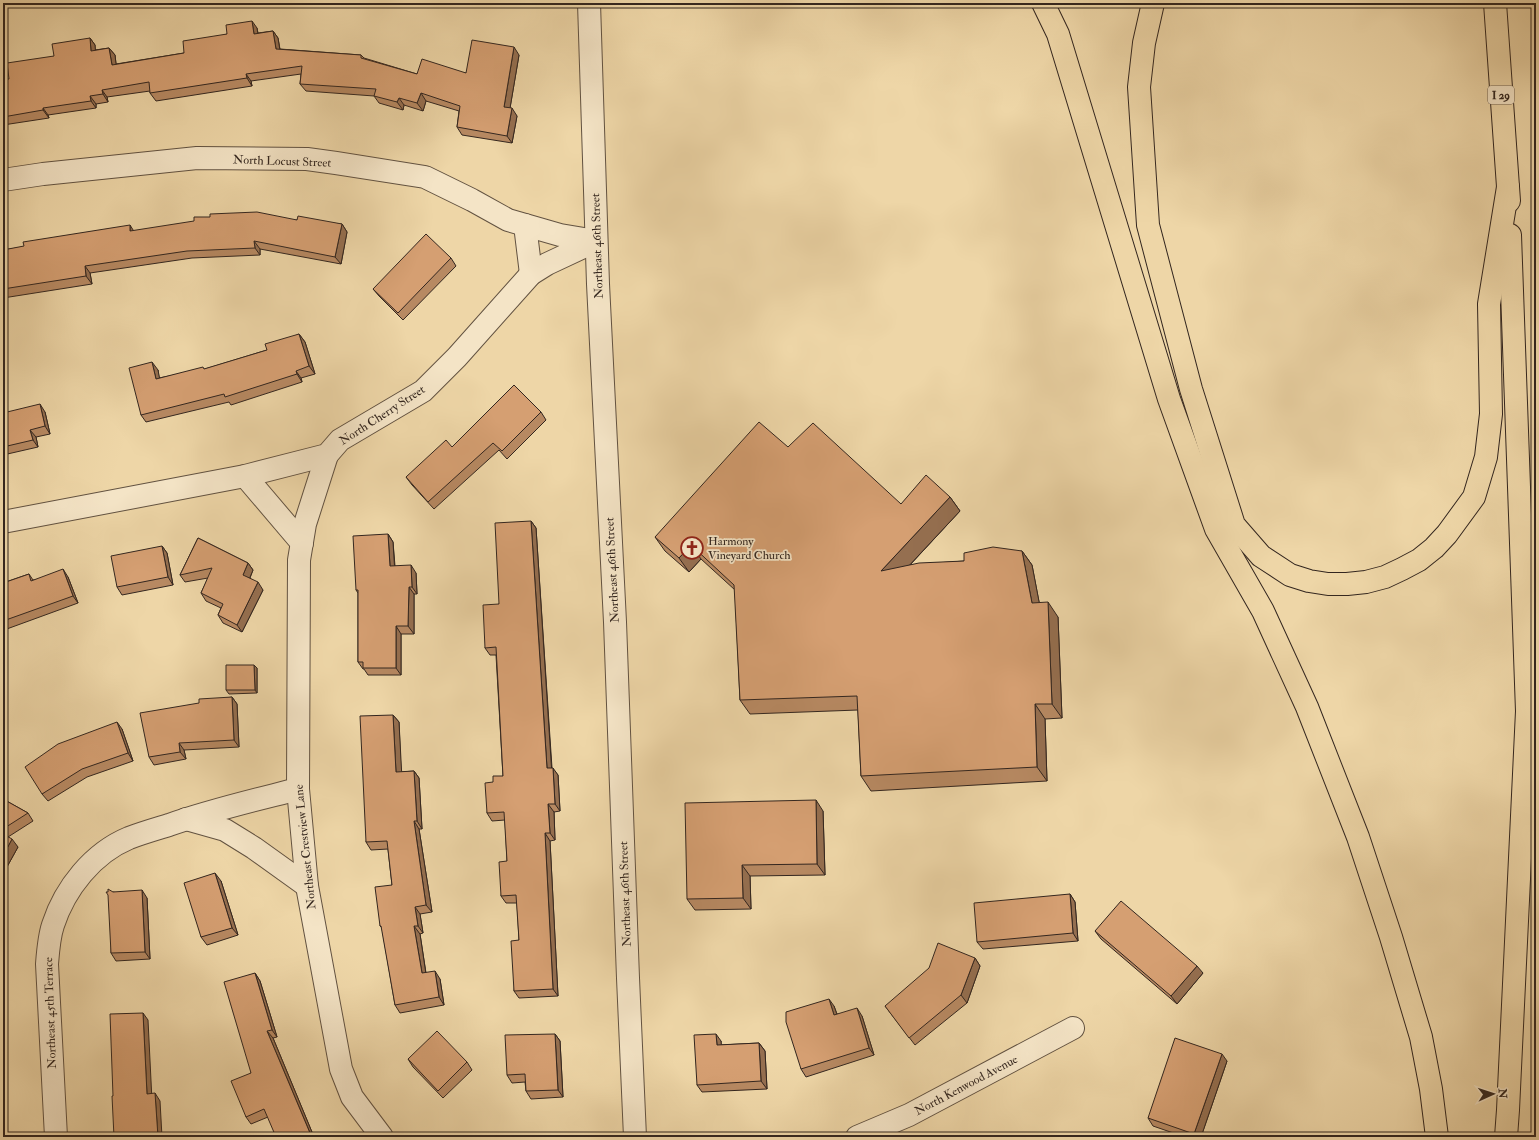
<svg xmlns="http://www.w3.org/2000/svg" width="1539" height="1140" viewBox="0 0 1539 1140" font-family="'IM FELL Double Pica',serif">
  <rect width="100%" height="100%" fill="#eed6a7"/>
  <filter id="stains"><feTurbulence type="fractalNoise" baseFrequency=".005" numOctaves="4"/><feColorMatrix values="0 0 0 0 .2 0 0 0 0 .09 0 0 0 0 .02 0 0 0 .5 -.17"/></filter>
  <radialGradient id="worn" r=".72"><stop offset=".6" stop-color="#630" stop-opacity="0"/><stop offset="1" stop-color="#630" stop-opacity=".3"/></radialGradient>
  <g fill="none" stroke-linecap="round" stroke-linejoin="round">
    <g stroke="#625241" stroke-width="24">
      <g id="minor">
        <path d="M589,3L598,284L615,622L628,978L635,1137"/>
        <path d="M3,180L43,174L197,158L307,159L336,163L425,177L472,200L508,220L560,235L596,241"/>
        <path d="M525,225L531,274"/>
        <path d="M327,455L305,524L299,560L298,789L307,886L341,1069L352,1097L382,1137"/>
        <path d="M245,476L302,543"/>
        <path d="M3,522L245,476L327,455L340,440L423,391L457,357L531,274L547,264L596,241"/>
        <path d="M186,819L225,830L254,848L307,886"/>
        <path d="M56,1137L47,964C48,951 49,937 53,925C65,888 93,853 129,838C142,833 156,829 169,825C211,810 255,800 298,789"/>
        <path d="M857,1137L909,1115L1073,1028"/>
      </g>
    </g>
    <g stroke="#33261f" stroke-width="24">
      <g id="highway">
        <path d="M1043,3L1058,34L1169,399L1216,529L1263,611L1307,707L1358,837L1391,937L1421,1037L1431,1089L1437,1137"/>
        <path d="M1153,3L1144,43L1139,87L1148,225L1191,389L1234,525L1261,556L1290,575L1309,581L1328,584H1347L1366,582L1385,577L1402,569L1419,560L1434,548L1447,534L1474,497L1486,457L1491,414L1489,304L1508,187"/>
        <path d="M1495,3L1509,201"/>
        <path d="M1506,1137L1508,1110L1527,711L1510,235"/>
      </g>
    </g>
    <use href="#minor" stroke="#f4e4c6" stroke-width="22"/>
    <use href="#highway" stroke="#eed6a7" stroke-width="22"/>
  </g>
  <g fill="#b78962" stroke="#33261f">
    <path d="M257,28L258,33L273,31L278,38L280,49L361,55L364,58L417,74L466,73L519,55L510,108L517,116L512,143L462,135L457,127L459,111L426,101L423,111L404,105L403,110L379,103L374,96L306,91L300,84L301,74L251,81L252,86L156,101L150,93V91L107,97L108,102L96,104V108L48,115L49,118L3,125V80L9,79L90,38L95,45V50L109,48L115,55L116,64L184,53L227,34Z"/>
    <path d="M297,220L342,224L347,232L341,264L260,249V255L192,258L90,273L92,284L3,298V250L133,231Z"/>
    <path d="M451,258L456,266L403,320L379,296L373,289Z"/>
    <path d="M299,334L305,342L315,374L301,378L302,382L231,405L229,402L146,422L141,415L158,370L159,378L205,369L267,350Z"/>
    <path d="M45,412L50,434L36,437L38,447L3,455V413Z"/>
    <path d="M541,412L546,420L507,459L499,450L434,509L412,485L406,477L452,447Z"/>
    <path d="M788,447L901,504L950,497L960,511L910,565L964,561L1022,551L1032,565L1039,602L1058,617L1062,718L1045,719L1047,781L871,791L861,776L858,710L750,714L740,700L735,590L701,559L689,572L665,551L655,537Z"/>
    <path d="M531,521L536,528L552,768L558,775L560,811L554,812L555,840L550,841L558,996L519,998L514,991L519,940L517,903H506L501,896L507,861L505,820L492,821L487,813L493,782L503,776L496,655H490L485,648L499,604Z"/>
    <path d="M388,534L393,542L395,566L416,573L417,594H414V634H401V675H368L364,669H363L358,662V593L356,590Z"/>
    <path d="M198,538L248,563L253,570L250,578L263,590L242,632L223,623L218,615L221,608L206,601L201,593L208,578L185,582L180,575Z"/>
    <path d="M162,546L167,553L173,585L122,595L117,587Z"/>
    <path d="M29,574L33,580L68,577L78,603L4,630L3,628V583Z"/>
    <path d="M257,668V693L229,694L226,690Z"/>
    <path d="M232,697L237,704L239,747L184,750L186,759L154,765L149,757L199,703Z"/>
    <path d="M393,715L399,722L401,772L414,771L419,778L422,829H419L432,912L420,914L423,933L420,934L426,973L440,979L444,1005L400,1013L395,1005L382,928L380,926L392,885L388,849L371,850L366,842Z"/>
    <path d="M122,729L133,761L87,777L48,801L42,794Z"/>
    <path d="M3,799L28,813L33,821L8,837L18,847L3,874Z"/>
    <path d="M823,811L825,875L750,876L751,909L695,910L687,899Z"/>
    <path d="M221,881L238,935L207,945L201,937Z"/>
    <path d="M113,892L147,898L150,959L116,961L111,953Z"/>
    <path d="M1070,894L1075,902L1078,941L983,949L977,942Z"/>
    <path d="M1095,931L1203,973L1177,1004L1101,939Z"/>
    <path d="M975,958L980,966L967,1003L915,1045L885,1006Z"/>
    <path d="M255,973L260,981L277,1037L273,1038L314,1137L268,1117L251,1124L246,1117L251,1073Z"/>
    <path d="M834,1006L837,1014L862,1016L874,1055L806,1077L801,1069Z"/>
    <path d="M555,1034L560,1041L563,1097L531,1099L526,1091L525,1082L512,1083L507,1075Z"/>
    <path d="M721,1041V1045L759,1043L765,1051L767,1089L702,1092L697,1085Z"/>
    <path d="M408,1059L467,1062L472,1070L443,1098L413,1067Z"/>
    <path d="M1227,1061L1201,1137H1185L1153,1126L1148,1118Z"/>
  </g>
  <g fill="#956f50" stroke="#33261f">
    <path d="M252,21L257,28L259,41L254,34Z"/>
    <path d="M273,31L278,38L281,57L276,49Z"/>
    <path d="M90,38L95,45L96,58L91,51Z"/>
    <path d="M514,47L519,55L509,114L504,107Z"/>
    <path d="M109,48L115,55L117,72L112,65Z"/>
    <path d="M246,74L251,81L252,86L247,78Z"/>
    <path d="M102,90L107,97L108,102L103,94Z"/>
    <path d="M421,93L426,101L423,111L417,103Z"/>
    <path d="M90,96L96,104V108L91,101Z"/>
    <path d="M399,98L404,105L403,110L397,102Z"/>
    <path d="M43,108L48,115L49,118L43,110Z"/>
    <path d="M512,108L517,116L512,143L507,136Z"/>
    <path d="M342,224L347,232L341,264L335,257Z"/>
    <path d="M130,225L135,233L130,231Z"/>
    <path d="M254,241L260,249V255L255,248Z"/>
    <path d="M85,266L90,273L92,284L86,276Z"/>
    <path d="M299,334L305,342L315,374L309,366Z"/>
    <path d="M152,362L158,370L161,386L156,379Z"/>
    <path d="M296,371L301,378L302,382L297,374Z"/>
    <path d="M40,404L45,412L50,434L45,426Z"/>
    <path d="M30,430L36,437L38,447L33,440Z"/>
    <path d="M950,497L960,511L891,585L881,571Z"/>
    <path d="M531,521L536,528L552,775L547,768Z"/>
    <path d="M388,534L393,542L395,574L390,566Z"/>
    <path d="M691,545L701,559L689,572L679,558Z"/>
    <path d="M162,546L167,553L173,585L168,577Z"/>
    <path d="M1022,551L1032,565L1042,617L1032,603Z"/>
    <path d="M248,563L253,570L248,582L243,575Z"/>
    <path d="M411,565L416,573L417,594L412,587Z"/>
    <path d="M63,569L68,577L78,603L73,596Z"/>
    <path d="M258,582L263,590L242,632L237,625Z"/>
    <path d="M409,587L414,594V634L408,626Z"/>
    <path d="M1048,602L1058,617L1062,718L1052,704Z"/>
    <path d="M396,626L401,634V675L396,668Z"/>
    <path d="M254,665L257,668V693L255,690Z"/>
    <path d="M232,697L237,704L239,747L234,740Z"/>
    <path d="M1035,704L1045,719L1047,781L1037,767Z"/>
    <path d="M393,715L399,722L402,779L396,772Z"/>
    <path d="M117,722L122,729L133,761L128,753Z"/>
    <path d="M179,743L184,750L186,759L180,752Z"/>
    <path d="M553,768L558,775L560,811L555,804Z"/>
    <path d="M414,771L419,778L422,829L417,821Z"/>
    <path d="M816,800L823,811L825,875L817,864Z"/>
    <path d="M548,804L554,812L555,840L550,833Z"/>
    <path d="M414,821L419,829L432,912L426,905Z"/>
    <path d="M545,833L550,841L558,996L553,989Z"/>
    <path d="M12,839L18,847L3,874V856Z"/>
    <path d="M742,865L750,876L751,909L743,898Z"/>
    <path d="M215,873L221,881L238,935L232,928Z"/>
    <path d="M142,890L147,898L150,959L145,952Z"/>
    <path d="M1070,894L1075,902L1078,941L1073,933Z"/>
    <path d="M415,907L420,914L423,933L418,926Z"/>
    <path d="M414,926L420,934L427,981L422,973Z"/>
    <path d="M975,958L980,966L967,1003L961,995Z"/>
    <path d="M1197,966L1203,973L1177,1004L1171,996Z"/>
    <path d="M435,971L440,979L444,1005L439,997Z"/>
    <path d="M255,973L260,981L277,1037L272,1030Z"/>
    <path d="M829,999L834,1006L840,1023L834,1015Z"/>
    <path d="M857,1008L862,1016L874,1055L869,1048Z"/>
    <path d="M143,1013L148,1020L152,1101L147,1094Z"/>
    <path d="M267,1031L273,1038L314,1137L310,1133Z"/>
    <path d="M555,1034L560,1041L563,1097L558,1090Z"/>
    <path d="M716,1034L721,1041L722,1053L717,1045Z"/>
    <path d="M759,1043L765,1051L767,1089L761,1081Z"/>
    <path d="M1222,1054L1227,1061L1201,1137H1196L1194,1134Z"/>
    <path d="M155,1093L160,1101L162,1137H158Z"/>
  </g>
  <g fill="#d59f72" stroke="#33261f">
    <path d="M252,21L254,34L273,31L276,49L361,55V58L417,74L422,59L466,73L472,40L514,47L504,107L512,108L507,136L457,127L460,106L421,93L417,103L399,98L397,102L374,96L376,89L300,84L302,66L246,74L247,78L150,93L149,82L102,90L103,94L90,96L91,101L43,108V110L3,117V80L9,79L7,63L54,56L52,44L90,38L91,51L109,48L112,65L184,53L183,41L227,34L226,25Z"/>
    <path d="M257,212L297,220L298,216L342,224L335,257L254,241L255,248L187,251L85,266L86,276L3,289V250L24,246L23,242L130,225V231L194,221V217H210V214Z"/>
    <path d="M426,234L451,258L398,313L373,289Z"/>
    <path d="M299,334L309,366L296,371L297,374L225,397L224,394L141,415L129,368L152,362L156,379L203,367L204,369L267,350L265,344Z"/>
    <path d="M514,385L541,412L502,451L493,443L428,502L406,477L446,440L452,447Z"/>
    <path d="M40,404L45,426L30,430L33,440L3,447V413Z"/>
    <path d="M759,422L788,447L813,423L901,504L926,475L950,497L881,571L919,563L964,561V553L993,547L1022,551L1032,603L1048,602L1052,704H1035L1037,767L861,776L857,696L740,700L734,585L691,545L679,558L655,537Z"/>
    <path d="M531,521L547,768H553L555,804H548L550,833H545L553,989L514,991L511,941L519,940L516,895L501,896L499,862L507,861L504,812L487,813L485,783L493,782V776H503L496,647L485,648L483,605L499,604L495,523Z"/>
    <path d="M388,534L390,566L411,565L412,587H409L408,626H396V668H363V662H358V590H356L353,536Z"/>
    <path d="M198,538L248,563L243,575L258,582L237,625L218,615L223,604L201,593L212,568L180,575Z"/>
    <path d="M162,546L168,577L117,587L111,556Z"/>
    <path d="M63,569L73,596L3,621V583L29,574L31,581Z"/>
    <path d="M226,665H254L255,690H226Z"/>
    <path d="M232,697L234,740L179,743L180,752L149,757L140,713L199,703V699Z"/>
    <path d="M393,715L396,772L414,771L417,821H414L426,905L415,907L418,926H414L422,973L435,971L439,997L395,1005L381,926H380L375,887L392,885L387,841L366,842L360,716Z"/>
    <path d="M117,722L128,753L82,769L42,794L25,767L58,744Z"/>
    <path d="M3,799L28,813L3,829Z"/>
    <path d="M816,800L817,864L742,865L743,898L687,899L685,803Z"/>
    <path d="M3,834L12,839L3,856Z"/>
    <path d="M215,873L232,928L201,937L184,883Z"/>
    <path d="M108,889L113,892L142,890L145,952L111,953L108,895L106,892H108Z"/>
    <path d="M1070,894L1073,933L977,942L974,903Z"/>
    <path d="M1121,901L1197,966L1171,996L1095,931Z"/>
    <path d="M938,943L975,958L961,995L909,1038L885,1006L929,968Z"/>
    <path d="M255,973L272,1030L267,1031L310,1133L314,1137H276L264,1109L246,1117L231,1081L251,1073L224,982Z"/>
    <path d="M829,999L834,1015L857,1008L869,1048L801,1069L786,1022V1012Z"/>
    <path d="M143,1013L147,1094L155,1093L158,1137H114L112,1096H113L110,1014Z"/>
    <path d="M437,1031L467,1062L438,1091L408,1059Z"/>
    <path d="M555,1034L558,1090L526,1091L525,1074L507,1075L505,1035Z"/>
    <path d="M716,1034L717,1045L759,1043L761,1081L697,1085L694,1035Z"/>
    <path d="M1175,1038L1222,1054L1194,1134L1148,1118Z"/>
    <path d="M1130,1134V1137H1106Z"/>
  </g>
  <defs>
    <g id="church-ring" transform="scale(1.15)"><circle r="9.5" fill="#f4e4c6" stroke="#8f2418" stroke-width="1.5"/><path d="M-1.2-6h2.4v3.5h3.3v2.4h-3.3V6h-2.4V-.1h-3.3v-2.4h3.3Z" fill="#8f2418"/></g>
  </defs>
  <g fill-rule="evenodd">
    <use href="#church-ring" x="692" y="548"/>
  </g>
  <g text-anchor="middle" stroke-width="3.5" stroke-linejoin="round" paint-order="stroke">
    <rect fill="#f4e4c6" stroke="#6d5f51" stroke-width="1" x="1488" y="86" width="26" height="18" rx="3"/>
    <g font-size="11" font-weight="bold" fill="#33261f">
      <text x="1501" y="99">I 29</text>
    </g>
    <g font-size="12" fill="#33261f" stroke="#f4e4c6">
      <text transform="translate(282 161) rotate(2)" y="4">North Locust Street</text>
      <text transform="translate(597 246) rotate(-92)" y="4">Northeast 46th Street</text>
      <text transform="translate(382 415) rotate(-33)" y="4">North Cherry Street</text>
      <text transform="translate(612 570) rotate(-93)" y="4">Northeast 46th Street</text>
      <text transform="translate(305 847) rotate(-96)" y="4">Northeast Crestview Lane</text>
      <text transform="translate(625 894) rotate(-92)" y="4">Northeast 46th Street</text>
      <text transform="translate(50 1013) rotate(-92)" y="4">Northeast 45th Terrace</text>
      <text transform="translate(966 1085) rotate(-28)" y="4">North Kenwood Avenue</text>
    </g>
    <g font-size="12" fill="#33261f" stroke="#f4e4c6" text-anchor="start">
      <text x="708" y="545">Harmony<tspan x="708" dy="14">Vineyard Church</tspan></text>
    </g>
  </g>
  <rect width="1539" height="1140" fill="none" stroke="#eed6a7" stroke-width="16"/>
  <rect x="4" y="4" width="1531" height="1132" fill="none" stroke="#33261f" stroke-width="2"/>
  <rect x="8" y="8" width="1523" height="1124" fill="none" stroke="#33261f"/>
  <g transform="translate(1493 1094) rotate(87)" stroke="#f4e4c6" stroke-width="3" paint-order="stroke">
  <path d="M0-3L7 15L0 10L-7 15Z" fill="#33261f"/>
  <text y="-6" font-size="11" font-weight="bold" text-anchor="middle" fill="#33261f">N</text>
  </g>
  <rect width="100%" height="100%" filter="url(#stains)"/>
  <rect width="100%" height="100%" fill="url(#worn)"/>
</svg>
